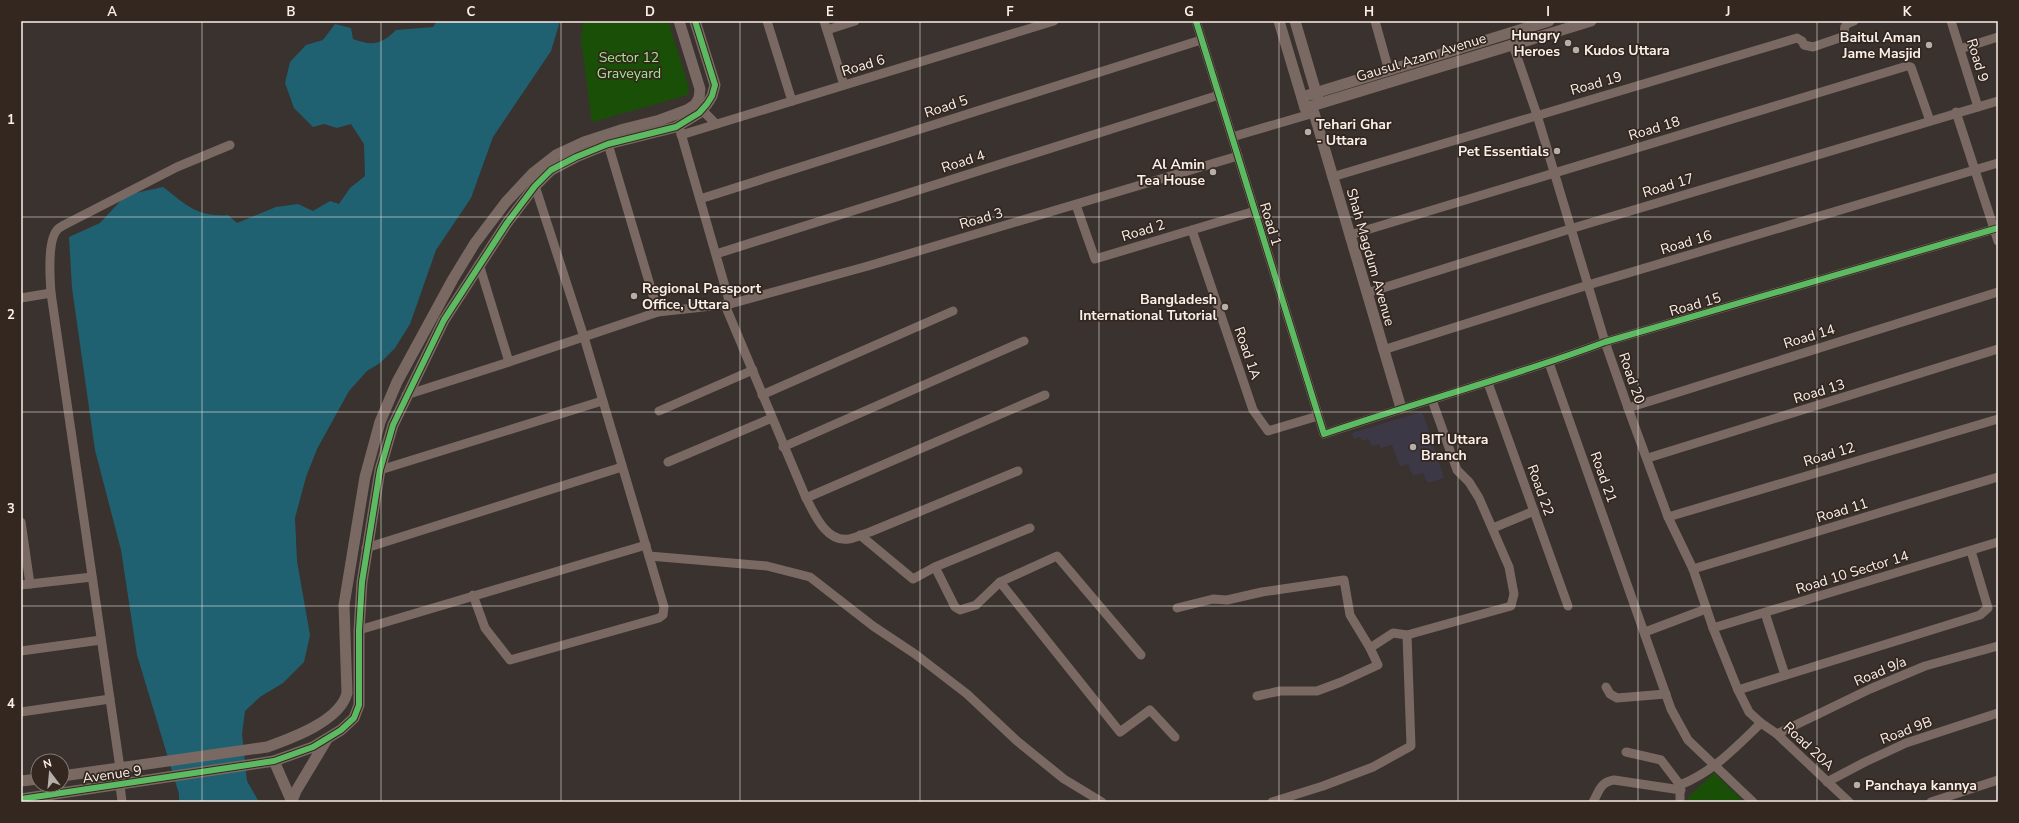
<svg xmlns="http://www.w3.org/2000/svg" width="2019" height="823" viewBox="0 0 2019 823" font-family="'Nunito Sans',sans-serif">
  <rect width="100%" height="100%" fill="#39322e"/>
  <path fill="#3c3846" d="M1421,412L1423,414L1444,478L1428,483L1423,473L1413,476L1408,464L1400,467L1392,445L1380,448L1379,444L1371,446L1369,439L1362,441L1360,437L1354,439L1352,433Z"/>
  <g fill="#1a4f08">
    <path d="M583,21H668L689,88L688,95L592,122L581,40Z"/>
    <path d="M1714,773L1744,802H1688V797Z"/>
  </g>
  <path fill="#206171" d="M437,21H560L551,51L493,137L471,198L436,250L410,324L395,348L380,363L367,371L349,391L317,449L306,477L295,518L297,561L310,635L304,662L283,683L260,697L245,711L242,734L247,781L259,802H179V794L137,655L121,550L95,450L72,288L69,237L100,223L126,195L163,187C187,205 196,217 228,215L237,223L276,207L298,204L313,211L330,201L339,204L350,188L365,176L364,144L351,124L337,128L324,124L313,127L294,108L285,83L290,62L306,45L323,40L335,24L351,28L353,39C372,46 381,45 396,30L433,27Z"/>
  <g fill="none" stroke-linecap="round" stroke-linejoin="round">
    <g stroke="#7a6962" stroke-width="9">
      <path d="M767,21L792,101"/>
      <path d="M824,21L844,85"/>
      <path d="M1196,21L1324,434C1417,402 1513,377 1605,342L1998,228"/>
      <path d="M1375,21L1389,71"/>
      <path d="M1951,21L1978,107"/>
      <path d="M827,30L855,21"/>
      <path d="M1513,45L1537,115L1605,342L1628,408L1668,517L1693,569L1713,628L1738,690L1749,712L1761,723L1777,734L1849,802"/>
      <path d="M1960,49L1998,37"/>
      <path d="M702,110L716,124"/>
      <path d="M1956,112L1998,241"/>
      <path d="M680,130L730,304"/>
      <path d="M681,135L1054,21"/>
      <path d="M1232,137L1314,113"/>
      <path d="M608,144L658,312"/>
      <path d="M1332,177L1797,38L1802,41L1804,45L1813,47L1842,37L1845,34C1843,25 1846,24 1854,21"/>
      <path d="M700,199L1201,40"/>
      <path d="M1076,205L1095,259L1255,211"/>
      <path d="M1192,230L1253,410L1268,431L1318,416"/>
      <path d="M1350,235L1907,66L1911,67L1930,121"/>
      <path d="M716,254L1219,95"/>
      <path d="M479,264L509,362"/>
      <path d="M1367,293L1570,229L1998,101"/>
      <path d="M21,298L51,293"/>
      <path d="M725,305L806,498C814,513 826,543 849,539C856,538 863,534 870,532L1018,471"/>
      <path d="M1383,350L1588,285L1998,163"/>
      <path d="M1549,363L1671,709L1688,740L1753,802"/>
      <path d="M1488,383L1568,606"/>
      <path d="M406,395L509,362L658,312L730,304L868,266L1238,156"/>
      <path d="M762,395L953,311"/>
      <path d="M1628,408L1998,292"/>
      <path d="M659,411L753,370"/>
      <path d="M783,447L1024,341"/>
      <path d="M1648,458L1998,349"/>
      <path d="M668,462L772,418"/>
      <path d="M380,470L602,401"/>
      <path d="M806,498L1045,395"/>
      <path d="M1668,517L1998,419"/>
      <path d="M21,522L30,584L21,522"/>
      <path d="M1493,528L1534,511"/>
      <path d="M860,535L913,579L935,567L1030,528"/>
      <path d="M366,548L622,467"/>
      <path d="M649,556L767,566L810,577L873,626L915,654L967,694L1017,741L1064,779L1102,802"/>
      <path d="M935,567L955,607L960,610L976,605L1000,582L1057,556L1141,655"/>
      <path d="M1693,569L1998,477"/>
      <path d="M1000,582L1120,732L1150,710L1175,737"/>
      <path d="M21,585L92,577"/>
      <path d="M473,595L485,628L510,660L659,618L663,615L664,607L584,337L535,186"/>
      <path d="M1177,608L1213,599L1227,600L1262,592L1344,580L1350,615L1370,648L1378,665L1341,682L1317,691H1280L1257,696"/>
      <path d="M1765,613L1785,675"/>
      <path d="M1713,628L1998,542"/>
      <path d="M359,630L646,545"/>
      <path d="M1645,632L1706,609"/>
      <path d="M1370,648L1393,633L1407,635L1511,606L1514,594L1509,567L1479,498L1469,482L1457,470L1432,400"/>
      <path d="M21,651L101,640"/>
      <path d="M1606,687L1610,694L1617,698L1666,694"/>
      <path d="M1738,690L1980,615L1988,608L1971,551"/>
      <path d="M21,712L110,699"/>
      <path d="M1777,734L1870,689L1925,666L1998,646"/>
      <path d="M1626,752L1661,760L1680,785"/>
      <path d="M120,768L51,293C50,279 47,239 58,229C60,227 64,225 66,224L177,167L230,145"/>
      <path d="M1827,782L1865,762L1906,743L1998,713"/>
      <path d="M120,785L122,802"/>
      <path d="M1272,802L1323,786L1373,767L1411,746L1407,635"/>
      <path d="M1593,802C1599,792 1600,782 1614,780L1681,790"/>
      <path d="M1680,802V785C1713,772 1736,747 1761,723"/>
      <path d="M1931,802L1998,780"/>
    </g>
    <g stroke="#7a6962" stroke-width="11">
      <path d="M1279,21L1305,108L1314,113L1401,408"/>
      <path d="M1295,21L1318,99"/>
      <path d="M1302,97L1549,21"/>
      <path d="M1305,108L1591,21"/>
      <path d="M274,761L292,802"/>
      <path d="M62,776L267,747C292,738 340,721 347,693L344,605L365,477L380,422L397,382L453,279L475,243L506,202L533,173L556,155L584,142L624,129L660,120L687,110L695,105L699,98L700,89L679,21"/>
      <path d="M21,781L38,779"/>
      <path d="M21,799L274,761L313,747L341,730L354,718L359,705V630L362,582L380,470L393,425L444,320L507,223L535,186L551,170L576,157L608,144L676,127L699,113L707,104L712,96L715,85L695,21"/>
      <path d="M292,801L296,791L326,741"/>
    </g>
    <g stroke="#34271f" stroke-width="8">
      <g id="cycleway">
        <path d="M1196,21L1324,434C1417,402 1513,377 1605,342L1998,228"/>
        <path d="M21,799L274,761L313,747L341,730L354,718L359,705V630L362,582L380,470L393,425L444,320L507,223L535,186L551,170L576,157L608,144L676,127L699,113L707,104L712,96L715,85L695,21"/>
      </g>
    </g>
    <use href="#cycleway" stroke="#5cba63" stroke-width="6"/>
  </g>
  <path fill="none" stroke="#f9f0eb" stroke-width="1" stroke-opacity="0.55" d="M202,21V802M381,21V802M561,21V802M740,21V802M920,21V802M1099,21V802M1279,21V802M1458,21V802M1638,21V802M1817,21V802M21,217H1998M21,412H1998M21,606H1998"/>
  <g fill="#b6aea9" stroke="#34271f" stroke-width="1.5">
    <circle cx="1568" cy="43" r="4"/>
    <circle cx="1929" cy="45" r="4"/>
    <circle cx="1576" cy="50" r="4"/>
    <circle cx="1308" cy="132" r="4"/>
    <circle cx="1557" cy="151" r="4"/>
    <circle cx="1213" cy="172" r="4"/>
    <circle cx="634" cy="296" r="4"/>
    <circle cx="1225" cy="307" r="4"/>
    <circle cx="1413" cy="447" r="4"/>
    <circle cx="1857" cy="785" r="4"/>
  </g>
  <g text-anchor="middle" stroke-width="3.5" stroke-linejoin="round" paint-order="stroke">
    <g font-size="14" font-weight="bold" fill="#f9f0eb" stroke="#34271f" text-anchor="end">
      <text x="1560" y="40">Hungry<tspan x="1560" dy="16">Heroes</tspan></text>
      <text x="1921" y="42">Baitul Aman<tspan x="1921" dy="16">Jame Masjid</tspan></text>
      <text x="1584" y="55" text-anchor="start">Kudos Uttara</text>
      <text x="1316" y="129" text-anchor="start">Tehari Ghar<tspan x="1316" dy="16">- Uttara</tspan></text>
      <text x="1549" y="156">Pet Essentials</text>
      <text x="1205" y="169">Al Amin<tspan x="1205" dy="16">Tea House</tspan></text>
      <text x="642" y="293" text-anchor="start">Regional Passport<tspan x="642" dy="16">Office, Uttara</tspan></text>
      <text x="1217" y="304">Bangladesh<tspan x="1217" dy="16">International Tutorial</tspan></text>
      <text x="1421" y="444" text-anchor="start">BIT Uttara<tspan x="1421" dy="16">Branch</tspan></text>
      <text x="1865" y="790" text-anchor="start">Panchaya kannya</text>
    </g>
    <g font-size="14" fill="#9aec89" stroke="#34271f">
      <text x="629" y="62">Sector 12<tspan x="629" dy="16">Graveyard</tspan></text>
    </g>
    <g font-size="14" fill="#f9f0eb" stroke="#34271f">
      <text transform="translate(1421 57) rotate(-17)" y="5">Gausul Azam Avenue</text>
      <text transform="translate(1978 60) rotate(73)" y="5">Road 9</text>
      <text transform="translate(863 65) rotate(-17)" y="5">Road 6</text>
      <text transform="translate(1596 83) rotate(-16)" y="5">Road 19</text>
      <text transform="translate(946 106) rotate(-18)" y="5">Road 5</text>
      <text transform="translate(1654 128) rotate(-17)" y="5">Road 18</text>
      <text transform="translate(963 161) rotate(-18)" y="5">Road 4</text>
      <text transform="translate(1668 185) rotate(-17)" y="5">Road 17</text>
      <text transform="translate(981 218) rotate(-16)" y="5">Road 3</text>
      <text transform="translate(1271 224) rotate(73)" y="5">Road 1</text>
      <text transform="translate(1143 230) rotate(-17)" y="5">Road 2</text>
      <text transform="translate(1686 242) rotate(-17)" y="5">Road 16</text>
      <text transform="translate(1371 257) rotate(74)" y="5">Shah Magdum Avenue</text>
      <text transform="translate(1695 304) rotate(-16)" y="5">Road 15</text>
      <text transform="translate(1809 336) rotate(-17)" y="5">Road 14</text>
      <text transform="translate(1248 353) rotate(71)" y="5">Road 1A</text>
      <text transform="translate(1632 378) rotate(71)" y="5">Road 20</text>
      <text transform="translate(1819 391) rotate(-17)" y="5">Road 13</text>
      <text transform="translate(1829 454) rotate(-17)" y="5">Road 12</text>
      <text transform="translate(1604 477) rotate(70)" y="5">Road 21</text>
      <text transform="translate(1541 490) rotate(70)" y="5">Road 22</text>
      <text transform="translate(1842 510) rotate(-17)" y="5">Road 11</text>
      <text transform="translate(1852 572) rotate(-17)" y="5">Road 10 Sector 14</text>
      <text transform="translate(1880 671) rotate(-23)" y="5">Road 9/a</text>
      <text transform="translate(1906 730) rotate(-21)" y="5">Road 9B</text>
      <text transform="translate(1809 746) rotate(43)" y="5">Road 20A</text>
      <text transform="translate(112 774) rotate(-8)" y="5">Avenue 9</text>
    </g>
  </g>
  <rect width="2019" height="823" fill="none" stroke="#34271f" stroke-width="44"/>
  <g transform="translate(50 773) rotate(344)"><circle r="19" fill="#34271f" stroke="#837771"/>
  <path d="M0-3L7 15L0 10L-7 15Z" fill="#b6aea9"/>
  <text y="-6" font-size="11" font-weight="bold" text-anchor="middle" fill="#f9f0eb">N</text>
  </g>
  <rect x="22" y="22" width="1975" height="779" fill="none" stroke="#f9f0eb" stroke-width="1.5"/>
  <g font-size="13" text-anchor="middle" font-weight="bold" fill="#f9f0eb">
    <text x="112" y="16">A</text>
    <text x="291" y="16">B</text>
    <text x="471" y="16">C</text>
    <text x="650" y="16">D</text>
    <text x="830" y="16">E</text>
    <text x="1010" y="16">F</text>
    <text x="1189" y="16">G</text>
    <text x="1369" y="16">H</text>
    <text x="1548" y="16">I</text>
    <text x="1728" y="16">J</text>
    <text x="1907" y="16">K</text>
    <text x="11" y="124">1</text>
    <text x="11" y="319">2</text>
    <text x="11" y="513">3</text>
    <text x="11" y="708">4</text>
  </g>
</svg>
